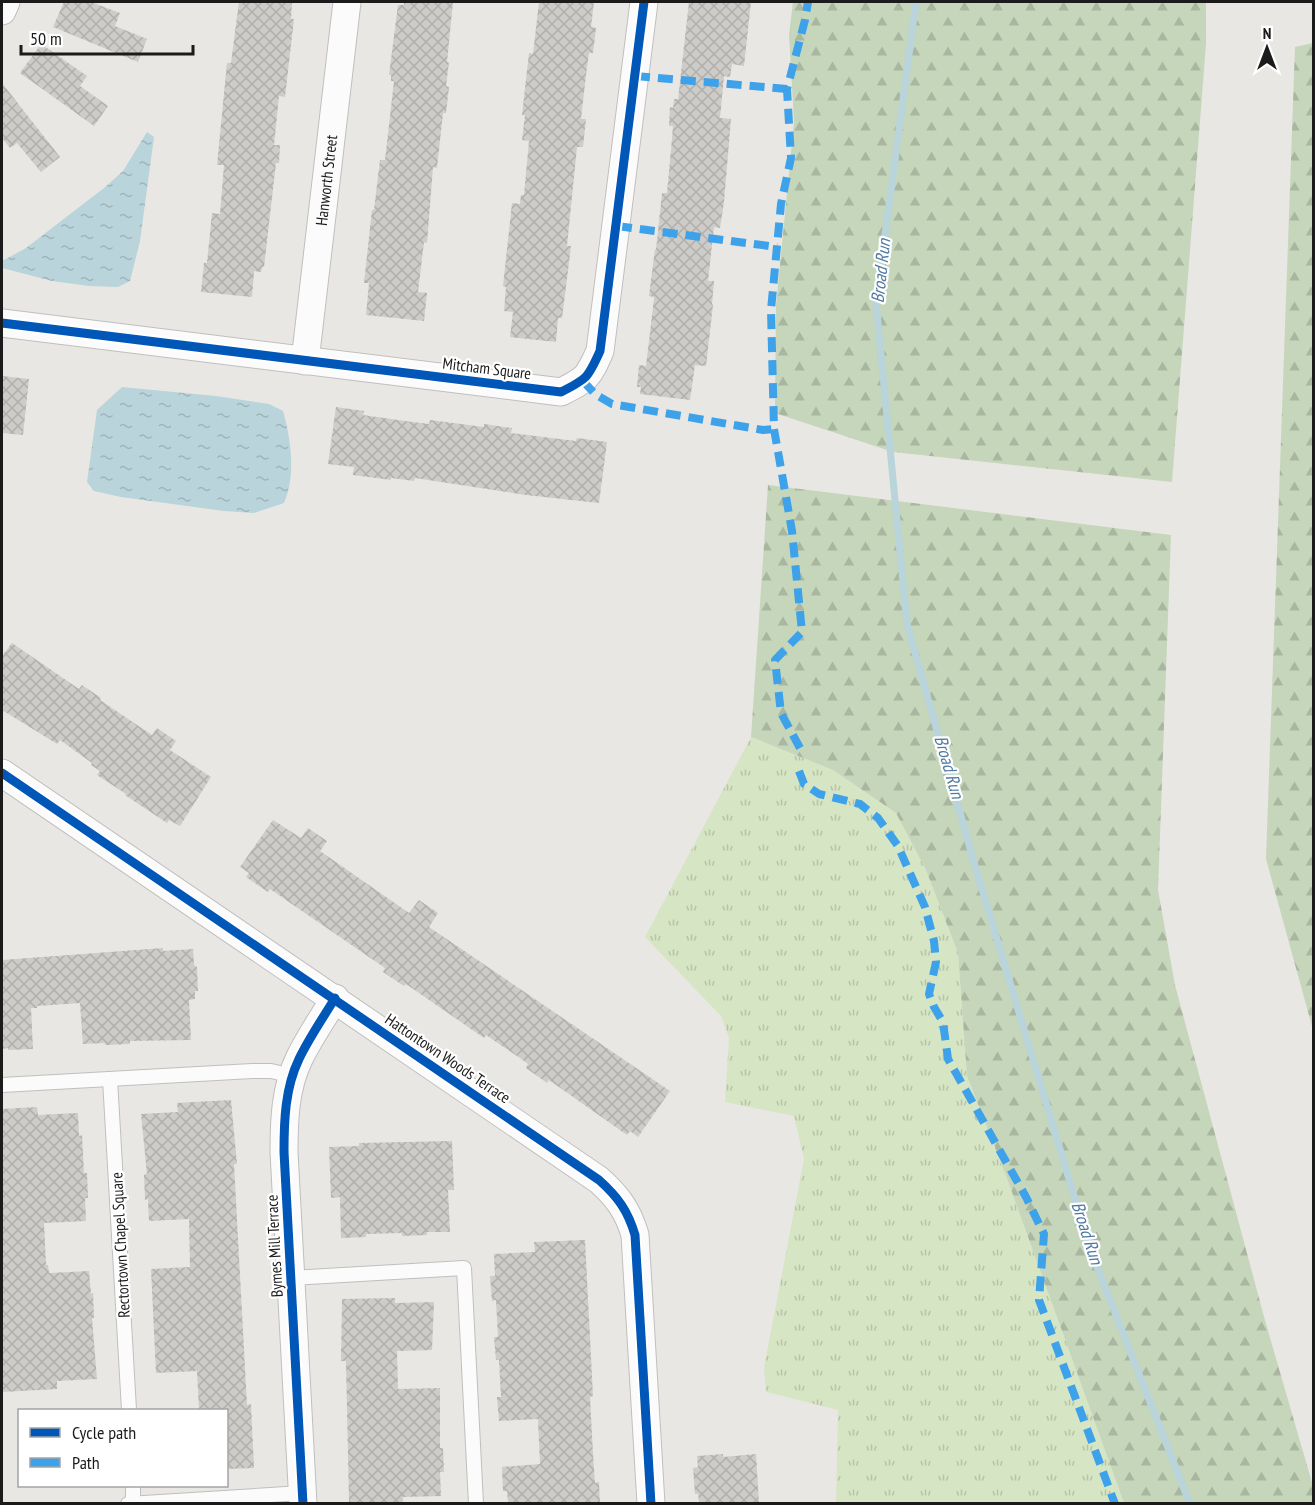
<svg xmlns="http://www.w3.org/2000/svg" width="1315" height="1505" viewBox="0 0 1315 1505" font-family="'PT Sans Narrow',sans-serif">
  <defs>
    <pattern id="grass-tufts" width="24" height="20" patternUnits="userSpaceOnUse" patternTransform="scale(1.5)"><rect width="24" height="20" fill="#d6e5c4"/><path d="M3 7l-1-3M5 7V3M7 7l1-3M15 17l-1-3M17 17v-4M19 17l1-3" fill="none" stroke="#b7c4a8"/></pattern>
    <pattern id="forest-firs" width="22" height="20" patternUnits="userSpaceOnUse" patternTransform="scale(1.5)"><rect width="22" height="20" fill="#c5d6bb"/><path d="M5 1l3.5 6h-7zM16 11l3.5 6h-7z" fill="#a9b7a0"/></pattern>
    <pattern id="water-ripples" width="26" height="14" patternUnits="userSpaceOnUse" patternTransform="scale(1.5)"><rect width="26" height="14" fill="#b9d4da"/><path d="M2 4q2-2 4 0t4 0M15 11q2-2 4 0t4 0" fill="none" stroke="#9eb5ba"/></pattern>
    <pattern id="building-cross-hatch" width="8" height="8" patternUnits="userSpaceOnUse" patternTransform="scale(1.5)"><rect width="8" height="8" fill="#ceccc9"/><path d="M0 0l8 8M0 8l8-8" fill="none" stroke="#b0afac"/></pattern>
  </defs>
  <rect width="100%" height="100%" fill="#e9e7e4"/>
  <path fill="url(#grass-tufts)" d="M751,737L833,770L896,813L926,870L958,953L967,1076L1005,1173L1124,1503H836L838,1410L766,1392L764,1367L804,1159L794,1116L725,1102L729,1038L721,1016L645,937Z"/>
  <g fill="url(#forest-firs)">
    <path d="M793,2H1206V44L1172,482L893,452L775,413L776,305L794,122L789,35Z"/>
    <path d="M1313,43H1314L1313,1030L1266,859L1295,47Z"/>
    <path d="M768,485L1171,535L1158,890L1175,985L1266,1324L1313,1486V1503H1124L1005,1173L967,1076L958,953L926,870L896,813L833,770L751,737Z"/>
  </g>
  <g fill="url(#water-ripples)">
    <path d="M147,132L154,137L140,241L130,281L118,287L89,286L52,281L2,268V261L26,248L104,188L123,171Z"/>
    <path d="M122,387L216,396L269,404L283,411C291,439 296,476 284,503L254,513L224,511L121,497L94,491L87,482L97,410Z"/>
  </g>
  <g fill="none" stroke-linecap="round" stroke-linejoin="round">
    <path stroke="#b9d4da" stroke-width="7" d="M916,2L876,303L907,624L975,866L1090,1249L1190,1504"/>
  </g>
  <g fill="url(#building-cross-hatch)">
    <path d="M64,2H91L120,13L115,26L147,39L138,62L53,27Z"/>
    <path d="M239,2H292L291,19H294L285,97L279,96L274,145H280L279,163H276L264,267H262L261,272L254,271L252,297L201,292L204,263H207L212,213L220,214L224,165H217L227,63H231Z"/>
    <path d="M404,2H453L447,62H449L446,86L449,87L446,113H443L437,168L433,167L427,243L424,242L418,292L427,293L424,321L366,315L369,283H364L372,210H374L380,160H385L394,81H391V75H389L398,5H404Z"/>
    <path d="M539,2H594L591,27L596,28L593,53H589L586,75L581,119H586L583,147H577L567,246H571L568,271L562,318H558L556,342L510,337L513,312L504,311L506,287L503,286L512,203L520,204L521,195H524L529,141L522,140L525,115H522L529,53L533,54Z"/>
    <path d="M689,2H751L744,66L732,64L730,77L724,76L720,118L731,119L724,202L720,228L714,227L708,281H714L712,304L713,305L706,366L695,365L690,400L640,394L641,387H637L639,365L646,366L654,299V297L649,296L655,249L656,250L662,193H667L671,150L673,126H669L670,107L673,108L674,99H678Z"/>
    <path d="M41,44L87,76L80,86L108,106L94,126L20,73Z"/>
    <path d="M2,83L60,157L41,172L17,143L10,148L2,138Z"/>
    <path d="M2,376L29,379L23,435L2,433Z"/>
    <path d="M336,407L364,411L363,415L405,421L429,424L430,420L484,427V424L512,428L511,433L576,441L577,438L607,442L599,503L526,495L415,478L414,481L391,478V480L353,475L354,467L328,464Z"/>
    <path d="M12,643L79,689L82,685L101,698L100,700L152,735L157,728L176,741L170,750L211,777L180,826L169,820L167,823L125,795L126,794L97,775L100,771L91,765L92,763L60,740L57,744L2,710V656Z"/>
    <path d="M273,820L301,838L308,828L327,841L320,851L409,913L419,900L438,913L429,927L670,1091L638,1137L630,1131L627,1135L549,1080L547,1083L526,1068L528,1064L520,1058L486,1035L484,1038L406,984L404,986L383,972L385,968L270,889L268,892L246,877L249,873L240,867Z"/>
    <path d="M163,948V951L193,949L194,965L197,967L198,991H195V999L189,1000L191,1040L130,1041V1044L105,1045V1043L83,1044L80,1003L37,1006V1008H31L33,1049L8,1050V1048L2,1049V960Z"/>
    <path d="M231,1100L237,1164H234L247,1405L251,1404L254,1468L226,1469V1410H199L197,1371L156,1373L151,1269L190,1267L189,1219L149,1221L148,1199L145,1200L144,1175L147,1174L141,1114L178,1112L177,1103Z"/>
    <path d="M37,1107L38,1115L78,1113L79,1136L82,1135L84,1173H87L88,1198H85L86,1221L44,1223L46,1265H48L49,1273L89,1271L91,1294L93,1293L94,1318H92L97,1379L57,1381V1389L3,1392L2,1363V1109Z"/>
    <path d="M452,1141L454,1190H448L450,1232H427V1235L402,1236V1233L366,1234V1237L341,1238L340,1197L331,1198L329,1147L359,1146V1143Z"/>
    <path d="M585,1240L593,1396L590,1397L593,1454L595,1483L599,1482L600,1503H508L507,1491H503L502,1467L540,1464L538,1419L499,1421L497,1397H501L499,1360H496L494,1337H498L496,1300L492,1301L490,1276H495L494,1254L535,1252L534,1242Z"/>
    <path d="M395,1298V1303L434,1302L432,1350L397,1351L398,1389L440,1388V1448H443L444,1472H440L441,1496L403,1497V1503H349L346,1361H341L342,1299Z"/>
    <path d="M723,1454V1457L756,1454L759,1503H699L698,1494H695L693,1468L698,1467L697,1456Z"/>
  </g>
  <g fill="none" stroke-linecap="round" stroke-linejoin="round">
    <g stroke="#c0bfbe" stroke-width="16">
      <g id="service">
        <path d="M110,1079L129,1410"/>
        <path d="M2,1085L252,1071H271L293,1076"/>
        <path d="M291,1278L464,1268L476,1504"/>
        <path d="M133,1486V1503"/>
        <path d="M128,1504L302,1493"/>
      </g>
    </g>
    <g stroke="#c0bfbe" stroke-width="29">
      <g id="minor">
        <path d="M2,11L6,2"/>
        <path d="M2,323L561,392C587,379 588,378 600,351L644,2"/>
        <path id="s1" d="M305,361L347,2"/>
        <path d="M2,773L599,1180C618,1197 628,1211 635,1235L651,1504"/>
        <path d="M303,1504L284,1152C284,1121 285,1088 299,1059C309,1038 323,1018 335,998"/>
      </g>
    </g>
    <use href="#service" stroke="#fcfbfb" stroke-width="14"/>
    <use href="#minor" stroke="#fcfbfb" stroke-width="27"/>
    <g stroke="#3da2ea" stroke-width="8" stroke-dasharray="15 8" stroke-linecap="butt">
      <path d="M635,76L787,89"/>
      <path d="M617,226L777,247"/>
      <path d="M583,381L595,394L612,404L763,430L774,429"/>
      <path d="M800,748L781,713L775,660L802,632L792,531L774,429L771,310L781,204L791,158L787,89L805,20L808,2"/>
      <path d="M799,771L804,784L819,794L860,804L878,818L898,846L925,907L934,941L936,962L929,994L934,1007L943,1022L948,1059L1026,1197L1044,1234L1039,1300L1115,1504"/>
    </g>
    <g stroke="#fff" stroke-width="13">
      <g id="cycleway">
        <path d="M2,323L561,392C587,379 588,378 600,351L644,2"/>
        <path d="M2,773L599,1180C618,1197 628,1211 635,1235L651,1504"/>
        <path d="M303,1504L284,1152C284,1121 285,1088 299,1059C309,1038 323,1018 335,998"/>
      </g>
    </g>
    <use href="#cycleway" stroke="#0057b8" stroke-width="9"/>
  </g>
  <g text-anchor="middle" stroke-width="4.5" stroke-linejoin="round" paint-order="stroke">
    <g font-size="16" fill="#1b1b1b" stroke="#fff">
      <text dy="6" stroke="none"><textPath href="#s1" startOffset="182">Hanworth Street</textPath></text>
      <text transform="translate(487 368) rotate(7)" y="6">Mitcham Square</text>
      <text transform="translate(448 1058) rotate(34)" y="6">Hattontown Woods Terrace</text>
      <text transform="translate(120 1245) rotate(-93)" y="6">Rectortown Chapel Square</text>
      <text transform="translate(274 1246) rotate(-93)" y="6">Bymes Mill Terrace</text>
    </g>
    <g font-size="18" font-style="italic" fill="#507aa2" stroke="#fff">
      <text transform="translate(881 271) rotate(-84)" y="6">Broad Run</text>
      <text transform="translate(949 767) rotate(74)" y="6">Broad Run</text>
      <text transform="translate(1087 1233) rotate(72)" y="6">Broad Run</text>
    </g>
  </g>
  <rect width="1315" height="1505" fill="none" stroke="#1b1b1b" stroke-width="6"/>
  <rect x="18" y="1409" width="210" height="78" fill="#ffffff" stroke="#a4a4a4" stroke-width="1.5"/>
  <rect x="30" y="1428" width="30" height="9" fill="#0057b8" stroke="#a4a4a4" stroke-width="1.5"/>
  <text x="72" y="1439" font-size="18" fill="#1b1b1b">Cycle path</text>
  <rect x="30" y="1458" width="30" height="9" fill="#3da2ea" stroke="#a4a4a4" stroke-width="1.5"/>
  <text x="72" y="1469" font-size="18" fill="#1b1b1b">Path</text>
  <g transform="translate(1267 48)" stroke="#ffffff" stroke-width="4.5" paint-order="stroke">
  <path d="M0-4.5L10 22L0 15L-10 22Z" fill="#1b1b1b"/>
  <text y="-9" font-size="16" font-weight="bold" text-anchor="middle" fill="#1b1b1b">N</text>
  </g>
  <path d="M21 45v9h172v-9" fill="none" stroke="#1b1b1b" stroke-width="3"/>
  <text x="30" y="45" font-size="18" fill="#1b1b1b" stroke="#ffffff" stroke-width="4.5" paint-order="stroke">50 m</text>
</svg>
